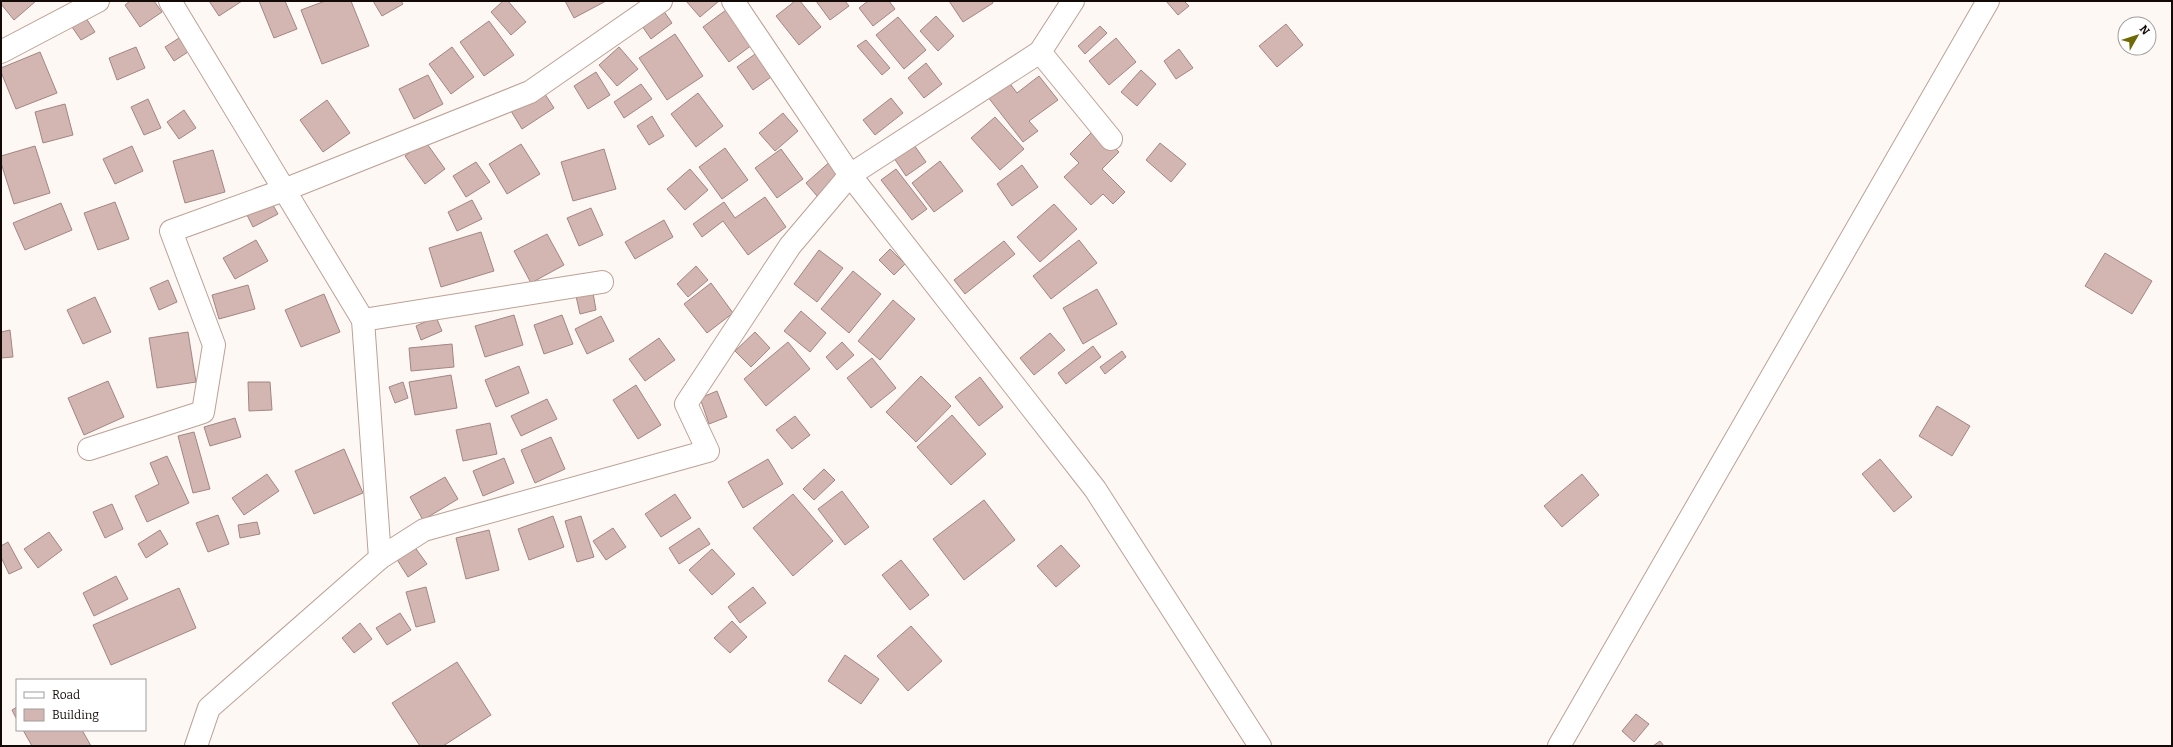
<svg xmlns="http://www.w3.org/2000/svg" width="2173" height="747" viewBox="0 0 2173 747" font-family="Bitter,serif">
  <rect width="100%" height="100%" fill="#fef8f5"/>
  <g fill="#d3b5b2" stroke="#a28683">
    <path d="M1,1H36L14,20L1,4Z"/>
    <path d="M130,1H154L162,12L140,27L125,5Z"/>
    <path d="M209,1H242L219,16Z"/>
    <path d="M259,1H285L297,29L274,38Z"/>
    <path d="M325,1H351L369,46L322,64L301,10Z"/>
    <path d="M373,1H401L403,4L382,16Z"/>
    <path d="M503,1H508L526,22L511,35L491,12Z"/>
    <path d="M565,1H606L574,18Z"/>
    <path d="M686,1H719L700,17Z"/>
    <path d="M795,1H800L821,27L799,45L776,16Z"/>
    <path d="M816,1H845L849,6L830,20Z"/>
    <path d="M868,1H889L895,9L873,26L859,8Z"/>
    <path d="M949,1H992L993,3L963,22Z"/>
    <path d="M1166,1H1184L1189,6L1178,15Z"/>
    <path d="M663,10L672,23L651,39L642,26Z"/>
    <path d="M726,10L752,45L729,62L703,27Z"/>
    <path d="M936,16L954,36L938,51L920,31Z"/>
    <path d="M898,17L926,50L904,69L876,35Z"/>
    <path d="M86,18L95,32L81,40L72,27Z"/>
    <path d="M489,21L514,55L484,76L460,42Z"/>
    <path d="M1286,24L1303,45L1277,67L1259,46Z"/>
    <path d="M1100,26L1107,33L1085,54L1078,46Z"/>
    <path d="M675,34L703,76L667,100L639,58Z"/>
    <path d="M179,38L188,52L174,61L165,47Z"/>
    <path d="M1116,38L1136,62L1109,85L1089,61Z"/>
    <path d="M866,40L890,68L882,75L857,46Z"/>
    <path d="M136,47L145,68L117,80L109,58Z"/>
    <path d="M452,47L474,77L451,94L429,64Z"/>
    <path d="M619,47L638,69L617,86L599,65Z"/>
    <path d="M1179,49L1193,68L1176,79L1164,61Z"/>
    <path d="M40,52L57,93L16,109L1,72V68Z"/>
    <path d="M758,52L774,75L753,90L737,67Z"/>
    <path d="M926,63L942,84L924,98L908,78Z"/>
    <path d="M1141,70L1156,84L1137,106L1121,92Z"/>
    <path d="M596,72L610,95L588,109L574,86Z"/>
    <path d="M428,75L443,104L414,119L399,89Z"/>
    <path d="M1039,76L1058,100L1029,121L1038,131L1023,142L984,92L1005,77L1017,93Z"/>
    <path d="M641,84L652,99L624,118L614,102Z"/>
    <path d="M543,91L554,108L522,129L511,111Z"/>
    <path d="M698,93L723,126L696,147L671,114Z"/>
    <path d="M891,98L903,113L875,135L863,120Z"/>
    <path d="M148,99L161,128L144,135L131,107Z"/>
    <path d="M327,100L350,133L323,152L300,120Z"/>
    <path d="M65,104L73,135L43,143L35,112Z"/>
    <path d="M184,110L196,128L179,139L167,122Z"/>
    <path d="M783,113L798,131L775,151L759,133Z"/>
    <path d="M652,116L664,136L649,145L637,126Z"/>
    <path d="M995,117L1024,149L1000,170L971,138Z"/>
    <path d="M1096,128L1119,152L1102,169L1125,192L1113,204L1103,194L1091,205L1064,177L1079,163L1070,154Z"/>
    <path d="M425,141L445,169L425,184L405,156Z"/>
    <path d="M912,142L926,162L906,176L892,155Z"/>
    <path d="M1160,143L1186,164L1171,182L1146,160Z"/>
    <path d="M521,144L540,174L507,194L489,164Z"/>
    <path d="M35,146L50,193L14,204L1,163V156Z"/>
    <path d="M132,146L143,171L115,184L103,159Z"/>
    <path d="M725,148L748,180L722,199L699,167Z"/>
    <path d="M604,149L616,189L573,201L561,162Z"/>
    <path d="M781,149L803,179L777,198L755,168Z"/>
    <path d="M213,150L225,192L185,203L173,161Z"/>
    <path d="M833,159L844,173L817,196L806,183Z"/>
    <path d="M940,161L963,191L934,212L912,183Z"/>
    <path d="M476,162L490,182L466,197L453,176Z"/>
    <path d="M1022,165L1038,187L1012,206L997,184Z"/>
    <path d="M690,169L708,190L685,210L667,189Z"/>
    <path d="M896,169L927,209L912,220L881,180Z"/>
    <path d="M765,197L786,227L748,255L723,221L702,237L693,224L724,202L735,218Z"/>
    <path d="M270,200L278,214L253,227L246,213Z"/>
    <path d="M472,200L482,219L457,231L448,212Z"/>
    <path d="M115,202L129,239L98,250L84,213Z"/>
    <path d="M61,203L72,230L25,250L13,223Z"/>
    <path d="M1054,204L1077,229L1040,262L1017,237Z"/>
    <path d="M591,208L603,235L579,246L567,218Z"/>
    <path d="M664,220L673,237L635,259L625,242Z"/>
    <path d="M481,232L494,271L441,287L429,248Z"/>
    <path d="M547,234L564,265L531,283L514,251Z"/>
    <path d="M256,240L268,261L235,279L223,258Z"/>
    <path d="M1079,240L1097,263L1051,299L1033,276Z"/>
    <path d="M1004,241L1015,254L965,294L954,280Z"/>
    <path d="M890,249L905,264L894,275L879,260Z"/>
    <path d="M819,250L843,268L817,302L794,284Z"/>
    <path d="M2105,253L2152,281L2132,314L2085,286Z"/>
    <path d="M696,266L708,280L688,297L677,284Z"/>
    <path d="M853,271L881,294L849,333L821,309Z"/>
    <path d="M168,280L177,302L159,310L150,288Z"/>
    <path d="M711,283L733,313L707,333L684,304Z"/>
    <path d="M248,285L255,309L219,319L212,295Z"/>
    <path d="M1097,289L1117,324L1083,344L1063,308Z"/>
    <path d="M593,293L596,310L580,314L576,296Z"/>
    <path d="M324,294L340,332L301,347L285,310Z"/>
    <path d="M95,297L111,332L83,344L67,310Z"/>
    <path d="M893,300L915,319L880,360L858,341Z"/>
    <path d="M801,311L826,333L810,352L784,331Z"/>
    <path d="M514,315L523,345L485,357L475,326Z"/>
    <path d="M562,315L573,344L544,354L534,325Z"/>
    <path d="M601,316L614,341L587,354L575,329Z"/>
    <path d="M436,317L442,331L421,340L416,326Z"/>
    <path d="M10,330L13,357L1,358V332Z"/>
    <path d="M188,332L196,382L157,388L149,338Z"/>
    <path d="M755,332L770,348L751,367L735,351Z"/>
    <path d="M1050,333L1065,350L1034,375L1020,358Z"/>
    <path d="M659,338L675,360L645,381L629,359Z"/>
    <path d="M788,342L810,369L766,406L744,379Z"/>
    <path d="M842,342L854,355L837,370L826,357Z"/>
    <path d="M452,344L454,367L411,371L409,348Z"/>
    <path d="M1093,346L1101,357L1066,384L1058,373Z"/>
    <path d="M1122,351L1126,357L1105,374L1100,367Z"/>
    <path d="M872,358L896,388L871,408L847,378Z"/>
    <path d="M519,366L529,393L496,407L485,380Z"/>
    <path d="M451,375L457,408L415,415L409,382Z"/>
    <path d="M921,376L951,406L916,442L886,412Z"/>
    <path d="M980,377L1003,407L979,426L955,397Z"/>
    <path d="M108,381L124,417L84,435L68,398Z"/>
    <path d="M248,382H270L272,410L249,411Z"/>
    <path d="M403,382L408,398L395,403L389,387Z"/>
    <path d="M636,385L661,425L638,439L613,400Z"/>
    <path d="M717,391L727,417L709,424L700,398Z"/>
    <path d="M547,399L557,419L521,436L511,416Z"/>
    <path d="M1937,406L1970,426L1952,456L1919,436Z"/>
    <path d="M952,415L986,454L951,485L917,447Z"/>
    <path d="M795,416L810,435L792,449L776,430Z"/>
    <path d="M235,418L241,437L210,446L204,427Z"/>
    <path d="M490,423L497,454L463,461L456,430Z"/>
    <path d="M194,432L210,489L193,493L178,436Z"/>
    <path d="M551,437L565,469L535,483L521,450Z"/>
    <path d="M344,449L363,493L314,514L295,471Z"/>
    <path d="M167,456L189,503L147,522L135,496L159,484L150,463Z"/>
    <path d="M504,458L514,483L483,496L473,471Z"/>
    <path d="M768,459L783,484L743,508L728,482Z"/>
    <path d="M1880,459L1912,497L1894,512L1862,474Z"/>
    <path d="M824,469L835,480L814,500L803,489Z"/>
    <path d="M267,474L279,491L244,515L232,498Z"/>
    <path d="M1582,474L1599,495L1562,527L1544,506Z"/>
    <path d="M445,477L458,499L423,520L410,497Z"/>
    <path d="M842,491L869,527L845,545L818,509Z"/>
    <path d="M675,494L691,518L661,537L645,514Z"/>
    <path d="M793,494L833,541L793,576L753,528Z"/>
    <path d="M984,500L1015,540L964,580L933,539Z"/>
    <path d="M112,504L123,529L105,538L93,512Z"/>
    <path d="M218,515L229,544L208,552L196,523Z"/>
    <path d="M553,516L564,547L529,560L518,529Z"/>
    <path d="M581,516L594,557L577,562L565,521Z"/>
    <path d="M257,522L260,534L240,538L238,525Z"/>
    <path d="M613,528L626,547L606,560L593,541Z"/>
    <path d="M699,528L710,544L679,564L669,548Z"/>
    <path d="M160,530L168,544L146,558L138,544Z"/>
    <path d="M489,530L499,570L466,579L456,538Z"/>
    <path d="M49,532L62,550L38,568L24,549Z"/>
    <path d="M8,542L22,568L9,574L1,557V546Z"/>
    <path d="M1061,545L1080,566L1056,587L1037,566Z"/>
    <path d="M414,546L427,564L408,577L396,558Z"/>
    <path d="M712,549L735,574L712,595L689,570Z"/>
    <path d="M901,560L929,595L910,610L882,575Z"/>
    <path d="M116,576L128,599L94,616L83,593Z"/>
    <path d="M426,587L435,622L416,627L406,592Z"/>
    <path d="M753,587L766,603L740,623L728,607Z"/>
    <path d="M179,588L196,628L111,665L93,625Z"/>
    <path d="M400,613L411,630L387,645L376,628Z"/>
    <path d="M732,621L747,637L730,653L714,638Z"/>
    <path d="M360,623L372,639L354,653L342,638Z"/>
    <path d="M911,626L942,661L908,691L877,656Z"/>
    <path d="M845,655L879,679L861,704L828,681Z"/>
    <path d="M457,662L491,715L443,746H420L392,703Z"/>
    <path d="M17,707V720L12,710Z"/>
    <path d="M1636,714L1649,724L1634,742L1622,731Z"/>
    <path d="M23,730H82L91,746H32Z"/>
    <path d="M1660,741L1664,746H1653Z"/>
  </g>
  <g fill="none" stroke-linecap="round" stroke-linejoin="round">
    <g stroke="#bca196" stroke-width="24">
      <g id="street">
        <path d="M170,1L363,320L380,558L209,708L196,746"/>
        <path d="M733,1L850,175L1095,489L1260,746"/>
        <path d="M1,52L98,1"/>
        <path d="M1040,52L1111,139"/>
        <path d="M363,320L602,282"/>
        <path d="M89,449L203,412L214,345L171,231L284,190L530,92L661,1"/>
        <path d="M380,558L424,530L708,451L686,404L790,246L850,175L1040,52L1073,1"/>
      </g>
    </g>
    <g stroke="#bca196" stroke-width="24">
      <path id="secondary" d="M1559,746L1988,1"/>
    </g>
    <use href="#street" stroke="#fff" stroke-width="22"/>
    <use href="#secondary" stroke="#fff" stroke-width="22"/>
  </g>
  <rect width="2173" height="747" fill="none" stroke="#130a07" stroke-width="4"/>
  <rect x="16" y="679" width="130" height="52" fill="#ffffff" stroke="#a19d9c"/>
  <rect x="24" y="692" width="20" height="6" fill="#ffffff" stroke="#a19d9c"/>
  <text x="52" y="699" font-size="12" fill="#130a07">Road</text>
  <rect x="24" y="709" width="20" height="12" fill="#d3b5b2" stroke="#a19d9c"/>
  <text x="52" y="719" font-size="12" fill="#130a07">Building</text>
  <g transform="translate(2137 36) rotate(51)"><circle r="19" fill="#ffffff" stroke="#a19d9c"/>
  <path d="M0-3L7 15L0 10L-7 15Z" fill="#6f6a06"/>
  <text y="-6" font-size="11" font-weight="bold" text-anchor="middle" fill="#130a07">N</text>
  </g>
</svg>
